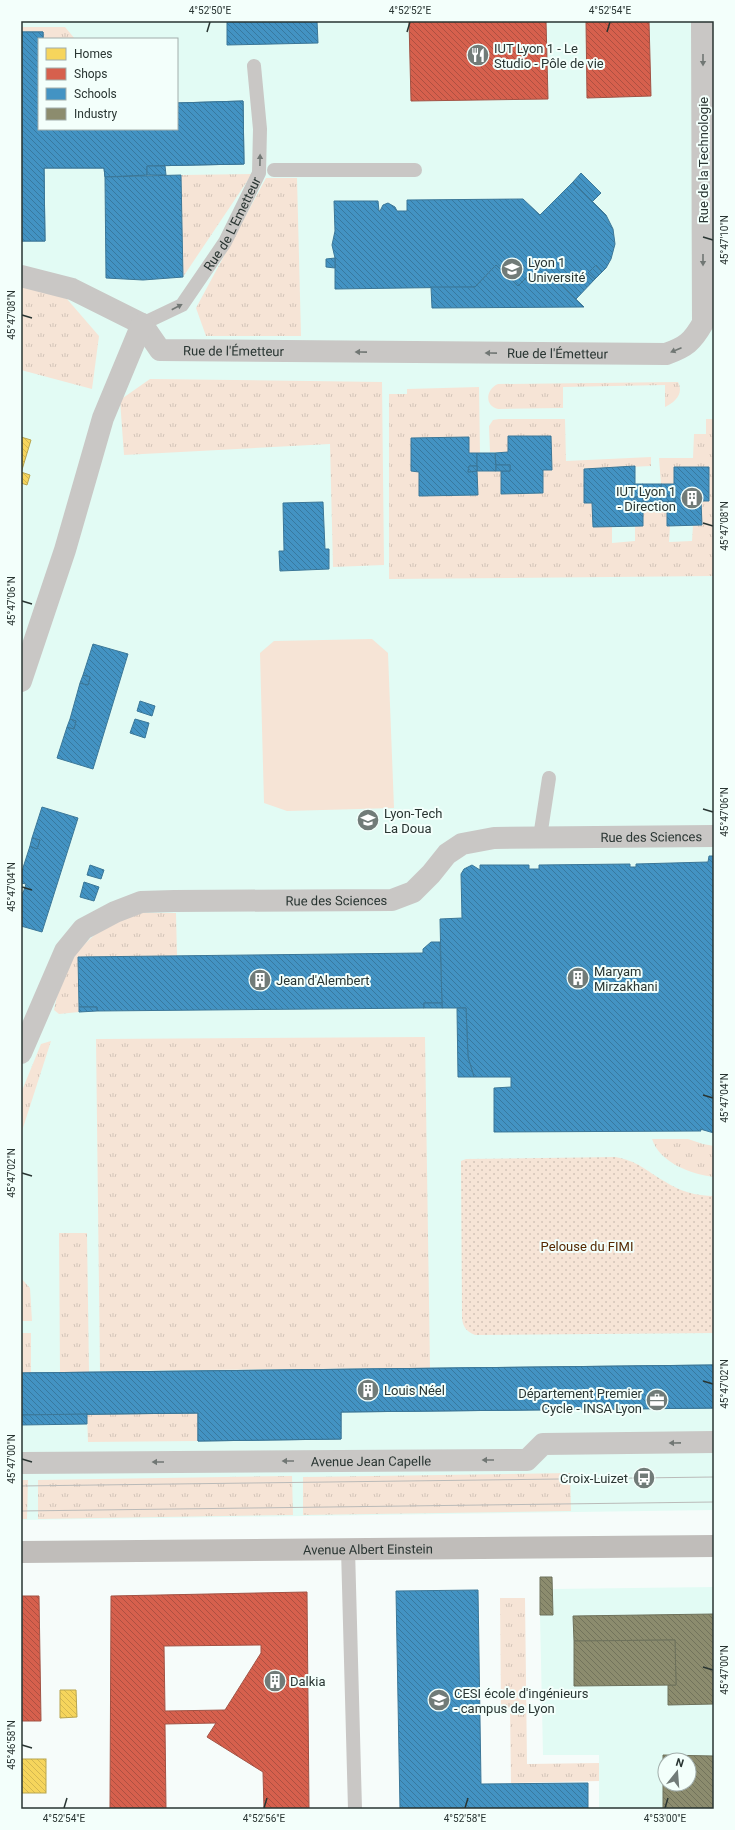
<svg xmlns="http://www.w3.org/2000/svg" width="735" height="1830" viewBox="0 0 735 1830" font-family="Roboto,sans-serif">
  <defs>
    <pattern id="grass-tufts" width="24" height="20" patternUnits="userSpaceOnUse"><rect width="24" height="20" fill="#f6e4d6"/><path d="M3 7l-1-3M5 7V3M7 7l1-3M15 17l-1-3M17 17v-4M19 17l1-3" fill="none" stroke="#d3c4b8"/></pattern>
    <pattern id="park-dots" width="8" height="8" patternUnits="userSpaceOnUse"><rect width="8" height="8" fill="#f6e4d6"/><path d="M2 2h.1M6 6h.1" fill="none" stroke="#d3c4b8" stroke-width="1.8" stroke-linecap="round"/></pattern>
    <pattern id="homes-back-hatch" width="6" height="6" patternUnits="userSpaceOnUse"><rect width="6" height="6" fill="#f6d55c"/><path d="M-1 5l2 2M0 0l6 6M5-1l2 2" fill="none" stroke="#d3b750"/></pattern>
    <pattern id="shops-back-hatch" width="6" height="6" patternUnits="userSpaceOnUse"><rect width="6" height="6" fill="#d6604d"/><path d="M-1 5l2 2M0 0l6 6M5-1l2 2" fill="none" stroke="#ae5041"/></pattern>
    <pattern id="schools-back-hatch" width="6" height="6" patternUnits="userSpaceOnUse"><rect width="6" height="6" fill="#4393c3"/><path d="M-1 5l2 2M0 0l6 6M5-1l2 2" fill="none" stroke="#38799f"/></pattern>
    <pattern id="industry-back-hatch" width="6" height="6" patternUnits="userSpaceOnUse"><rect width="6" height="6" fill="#8c8c6e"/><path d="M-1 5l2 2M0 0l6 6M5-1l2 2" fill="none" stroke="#72735b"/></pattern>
  </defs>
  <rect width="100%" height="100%" fill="#f6fcfa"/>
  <g fill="#e2fbf4" fill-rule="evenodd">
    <path d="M21,21H714V1510L21,1520ZM39,39H177V129H39Z"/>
    <path d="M714,1587V1809H599V1755H543L540,1615H553V1589ZM665,1760H689V1784H665Z"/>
  </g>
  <g fill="url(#grass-tufts)">
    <path d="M21,27H65L75,39H43V32H21Z"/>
    <path d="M252,174L183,277L181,175Z"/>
    <path d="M266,178H297L301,336H206L196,308Z"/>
    <path d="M21,283L67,299L99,336L92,389L21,370Z"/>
    <path d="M150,379L382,382L384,565L333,567L330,444L124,455L120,400Z"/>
    <path d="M678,382C684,394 675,402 665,407V385L563,387V408L498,409C484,406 486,389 498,384Z"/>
    <path d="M479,387L480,453H469V437L411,438V471L419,472V496L477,495V471H501V494L543,493V470H552L551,436H508V452H490L489,426L493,420L499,419H565L566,461L651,457V466L584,469V503H592L612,526V543L635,541V526L643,525V502H667V526H670L669,542L692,541L693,525H701V501H709V467H674V484H661L659,458H693L694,434H706V419H714V576L389,579V394H407V389Z"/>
    <path d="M142,913H176L177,956L78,957L79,1012L59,1014L54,1010C57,994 63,974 72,960C86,937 115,918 142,913Z"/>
    <path d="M425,1037L430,1368L100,1371L96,1039Z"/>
    <path d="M51,1041L21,1134V1093L41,1044Z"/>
    <path d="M652,1139H688L703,1144L714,1146V1177C691,1174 660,1163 652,1139Z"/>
    <path d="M59,1233H87L89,1372H60Z"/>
    <path d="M21,1278L30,1288L32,1321H21Z"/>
    <rect x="21" y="1333" width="10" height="40"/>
    <path d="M198,1413V1441L88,1442L87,1414Z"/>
    <path d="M570,1473L571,1511L303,1515V1477Z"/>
    <path d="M292,1476L293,1515L38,1519V1480Z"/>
    <path d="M21,1480H28L27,1519H21Z"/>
    <path d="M500,1598H525L527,1764L599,1763V1781L511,1783L510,1708H501Z"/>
  </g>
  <path fill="url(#park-dots)" d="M615,1157C638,1161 645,1170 664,1181C679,1191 696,1196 714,1196V1333L475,1335C466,1331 463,1327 462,1318L461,1161L466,1159Z"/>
  <path fill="#f6e4d6" d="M372,639L388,653L394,808L287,811L264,803L260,653L274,641Z"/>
  <g fill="url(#homes-back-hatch)" stroke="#b8a54f">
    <path d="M21,437L31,440L21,473Z"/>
    <path d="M21,472L30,475L27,485L21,483Z"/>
    <path d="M60,1690H76L77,1717L60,1718Z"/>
    <rect x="21" y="1759" width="25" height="34"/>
  </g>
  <g fill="url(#shops-back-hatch)" stroke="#a25345" fill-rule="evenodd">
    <path d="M409,21H546L548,99L411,101Z"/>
    <path d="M586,21H649L651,96L587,98Z"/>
    <path d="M307,1592L309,1809H264L263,1772L207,1737L216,1723L165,1724L166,1809H110L111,1596ZM261,1645V1653L225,1710L165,1711L164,1646Z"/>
    <path d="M21,1596H39L41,1721H21Z"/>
  </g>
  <g fill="url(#schools-back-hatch)" stroke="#3b7798" fill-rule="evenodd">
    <path d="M227,21H317L318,43L227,45Z"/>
    <path d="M21,32H43V39H39V129H177V103L243,101L244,164L147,166V175L105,177L104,168H44L45,241H21ZM112,166H137L138,174L112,175Z"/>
    <path d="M21,32H43V39H39V129H177V103L243,101L244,164L147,166V175L105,177L104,168H44L45,241H21Z"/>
    <path d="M147,166H165L166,175H147Z"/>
    <path d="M581,173L601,193L592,202L573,182Z"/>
    <path d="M181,175L183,277L143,280L106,278L105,177Z"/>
    <path d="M573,182L606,215L613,229L615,244L611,259L606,268L602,272L596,265L588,273L595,279L576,299L540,264L518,286L496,265L475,287L335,289V258L332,245L335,231L334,201H378L379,211H380L383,205L388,203L395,207L397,211H407V200L523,199L540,215Z"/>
    <path d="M335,258V268L326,267V259Z"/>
    <path d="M540,264L584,307L432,308L431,287H475L496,265L518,286Z"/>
    <path d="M596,265L602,272L595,279L588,273Z"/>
    <path d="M508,436H551L552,470H543V493L501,494V471H510V465H496L495,453L508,452Z"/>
    <path d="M469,437V453H477V466H469L468,472L477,471L478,495L419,496V472L411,471V438Z"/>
    <path d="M477,453H495L496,471H477Z"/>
    <rect x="496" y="465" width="14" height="6"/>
    <path d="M469,466H477V471L468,472Z"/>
    <path d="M635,466V484H643V497H634V502H643V526L593,527L592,503H584V469Z"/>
    <path d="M674,467H709V501H701L702,525L667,526V502L675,501V496H661V484H674Z"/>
    <rect x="643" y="484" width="18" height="18"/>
    <path d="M661,496H675V501L661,502Z"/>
    <rect x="634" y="497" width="9" height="5"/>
    <path d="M323,502L325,549H329V569L280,571L279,551H284L283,503Z"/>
    <path d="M93,644L128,654L93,769L57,758L67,727L74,729L76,721L70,719L80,683L88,685L90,677L83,675Z"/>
    <path d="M83,675L90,677L88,685L80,683Z"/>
    <path d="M140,701L155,706L152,716L137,711Z"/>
    <path d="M70,719L76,721L74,729L67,727Z"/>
    <path d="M135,719L149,723L145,738L130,733Z"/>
    <path d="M42,807L78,818L42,932L21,926V892L23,893L26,884L21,883V874L30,846L37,849L40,840L32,838Z"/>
    <path d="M32,838L40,840L37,849L30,846Z"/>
    <path d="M709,856H714V1133L700,1129L701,1131L494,1132V1088L511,1087V1077H474L468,1057L466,1008H442L440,919L462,918L461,874L464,869L472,865L480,870V865H529V869H539V865L630,864V867H636V864L708,862Z"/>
    <path d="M90,865L104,870L101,879L87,875Z"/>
    <path d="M84,882L99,887L94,901L80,897Z"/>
    <path d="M431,942H440L442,1003H424V1008L97,1011V1007H79L78,957L423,953V949Z"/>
    <rect x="424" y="1003" width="18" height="5"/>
    <path d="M79,1007H97V1011L79,1012Z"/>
    <path d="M457,1008H466L468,1057L474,1077H458Z"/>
    <path d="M714,1365V1408L341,1412V1439L198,1441V1413L21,1415V1373Z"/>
    <path d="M714,1365V1408L341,1412V1439L198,1441V1413L21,1415V1373Z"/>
    <path d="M87,1414V1424L21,1425V1415Z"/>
    <path d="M478,1590L481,1784L588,1783V1809H400L396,1591Z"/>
  </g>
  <g fill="url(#industry-back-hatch)" stroke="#6e725c" fill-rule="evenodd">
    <path d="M540,1577H552L553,1615H540Z"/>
    <path d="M714,1614V1704L668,1705V1685H676L675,1640L574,1641L573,1616Z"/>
    <path d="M675,1640L676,1685L574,1686V1641Z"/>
    <path d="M663,1755L714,1756V1809H663ZM665,1760H689V1784H665Z"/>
  </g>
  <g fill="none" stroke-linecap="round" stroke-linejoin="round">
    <g stroke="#c9c7c5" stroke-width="14">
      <path d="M274,170H415"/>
      <path id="s1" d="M142,324L182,305L225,242L259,173L260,129L254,66"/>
      <path d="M540,837L549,778"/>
      <path d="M348,1549L355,1809"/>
    </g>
    <g stroke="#c9c7c5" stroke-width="22">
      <path id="s2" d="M21,276L72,289L142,324L160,350L666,354C686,347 692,342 703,323L702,21"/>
      <path d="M21,681L65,550L103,418L142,324"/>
      <path id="s3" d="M21,1053L65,951L83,929L115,912L141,902L174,901L392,900L413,892L431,874L447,854L462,844L494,838L714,836"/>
      <path id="s4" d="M21,1463L527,1460L543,1444L714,1442"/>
    </g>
    <path stroke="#c0bdba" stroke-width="22" id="s5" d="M21,1552L714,1546"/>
    <g stroke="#babab8" stroke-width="1">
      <path d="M21,1486L714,1477"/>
      <path d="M21,1511L714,1502"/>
    </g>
  </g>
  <defs><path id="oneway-solid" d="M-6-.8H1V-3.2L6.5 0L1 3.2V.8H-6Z"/></defs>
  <g fill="#717774">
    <use href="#oneway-solid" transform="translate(703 60) rotate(90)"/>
    <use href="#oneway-solid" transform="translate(260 160) rotate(-89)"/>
    <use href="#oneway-solid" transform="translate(703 260) rotate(90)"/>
    <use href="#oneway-solid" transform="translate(177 307) rotate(-28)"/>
    <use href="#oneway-solid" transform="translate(676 350) rotate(157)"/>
    <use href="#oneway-solid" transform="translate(361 352) rotate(-179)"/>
    <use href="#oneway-solid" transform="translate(491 353) rotate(-179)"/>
    <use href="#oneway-solid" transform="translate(675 1443) rotate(179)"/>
    <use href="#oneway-solid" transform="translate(488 1460) rotate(180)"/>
    <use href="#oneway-solid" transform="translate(288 1461) rotate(180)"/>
    <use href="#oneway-solid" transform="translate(158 1462) rotate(180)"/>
  </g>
  <path fill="none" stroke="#293532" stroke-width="1.5" d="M207,32L210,22M407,32L410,22M607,32L610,22M703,237L713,240M22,315L32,318M703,523L713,526M22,601L32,604M703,809L713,812M22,887L32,890M703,1095L713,1098M22,1173L32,1176M703,1381L713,1384M22,1459L32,1462M703,1667L713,1670M22,1745L32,1748M64,1808L67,1798M264,1808L267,1798M465,1808L468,1798M665,1808L668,1798"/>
  <defs>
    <g id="restaurant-disc" transform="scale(1.15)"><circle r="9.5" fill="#717b78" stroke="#f3fffb"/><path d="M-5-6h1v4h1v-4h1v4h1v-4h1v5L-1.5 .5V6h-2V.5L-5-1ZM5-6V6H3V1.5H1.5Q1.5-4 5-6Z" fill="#fff"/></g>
    <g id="university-disc" transform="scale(1.15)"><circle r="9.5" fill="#717b78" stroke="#f3fffb"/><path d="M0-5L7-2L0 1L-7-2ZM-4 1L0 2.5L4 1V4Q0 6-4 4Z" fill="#fff"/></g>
    <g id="building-disc" transform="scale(1.15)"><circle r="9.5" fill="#717b78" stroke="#f3fffb"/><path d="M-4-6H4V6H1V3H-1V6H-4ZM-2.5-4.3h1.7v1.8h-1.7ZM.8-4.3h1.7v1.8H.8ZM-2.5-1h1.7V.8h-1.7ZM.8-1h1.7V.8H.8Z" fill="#fff"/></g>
    <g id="office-disc" transform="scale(1.15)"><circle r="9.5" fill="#717b78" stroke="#f3fffb"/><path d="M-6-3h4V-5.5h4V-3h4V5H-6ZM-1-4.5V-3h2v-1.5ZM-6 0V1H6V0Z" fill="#fff"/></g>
    <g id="bus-disc" transform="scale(1.15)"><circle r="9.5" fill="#717b78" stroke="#f3fffb"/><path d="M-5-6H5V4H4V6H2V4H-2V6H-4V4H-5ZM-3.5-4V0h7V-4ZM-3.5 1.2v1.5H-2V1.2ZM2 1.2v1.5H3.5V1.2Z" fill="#fff"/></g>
  </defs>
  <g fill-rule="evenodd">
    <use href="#restaurant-disc" x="478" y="55"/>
    <use href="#university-disc" x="512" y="269"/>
    <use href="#building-disc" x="692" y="498"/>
    <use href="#university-disc" x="368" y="820"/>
    <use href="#building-disc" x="578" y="978"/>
    <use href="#building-disc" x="260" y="980"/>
    <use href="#building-disc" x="368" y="1390"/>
    <use href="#office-disc" x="657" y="1400"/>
    <use href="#bus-disc" x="644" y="1478"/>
    <use href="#building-disc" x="275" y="1681"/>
    <use href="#university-disc" x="439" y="1700"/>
  </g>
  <g text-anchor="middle" stroke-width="4" stroke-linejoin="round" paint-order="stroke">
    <g font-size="13" fill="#293532" stroke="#f3fffb" text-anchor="start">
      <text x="494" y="53">IUT Lyon 1 - Le<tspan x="494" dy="15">Studio - Pôle de vie</tspan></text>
      <text x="528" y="267">Lyon 1<tspan x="528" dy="15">Université</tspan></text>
      <text x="676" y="496" text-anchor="end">IUT Lyon 1<tspan x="676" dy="15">- Direction</tspan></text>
      <text x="384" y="818">Lyon-Tech<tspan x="384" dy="15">La Doua</tspan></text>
      <text x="594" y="976">Maryam<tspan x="594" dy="15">Mirzakhani</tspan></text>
      <text x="276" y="985">Jean d'Alembert</text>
      <text x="384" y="1395">Louis Néel</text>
      <text x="642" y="1398" text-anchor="end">Département Premier<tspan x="642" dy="15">Cycle - INSA Lyon</tspan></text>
      <text x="628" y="1483" text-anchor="end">Croix-Luizet</text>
      <text x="290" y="1686">Dalkia</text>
      <text x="454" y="1698">CESI école d'ingénieurs<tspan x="454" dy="15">- campus de Lyon</tspan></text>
    </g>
    <g font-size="13" fill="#293532" stroke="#f3fffb">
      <text transform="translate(703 160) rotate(-90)" y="5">Rue de la Technologie</text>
      <text dy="5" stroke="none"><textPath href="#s1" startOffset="140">Rue de L'Emetteur</textPath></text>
      <text dy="5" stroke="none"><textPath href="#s2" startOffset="236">Rue de l'Émetteur</textPath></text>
      <text dy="5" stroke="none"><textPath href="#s2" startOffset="560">Rue de l'Émetteur</textPath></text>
      <text dy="5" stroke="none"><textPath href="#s3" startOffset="736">Rue des Sciences</textPath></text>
      <text dy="5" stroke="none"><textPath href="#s3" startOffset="399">Rue des Sciences</textPath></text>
      <text dy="5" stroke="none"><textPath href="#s4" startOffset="350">Avenue Jean Capelle</textPath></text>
      <text dy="5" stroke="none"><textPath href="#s5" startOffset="347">Avenue Albert Einstein</textPath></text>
    </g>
    <g font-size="13" fill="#542700" stroke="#f3fffb">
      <text x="587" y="1251">Pelouse du FIMI</text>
    </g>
  </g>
  <rect width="735" height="1830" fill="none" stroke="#f3fffb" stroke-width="44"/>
  <rect x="38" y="38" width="140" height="92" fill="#f3fffb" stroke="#a2aeab"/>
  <rect x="46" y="48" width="20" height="12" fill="#f6d55c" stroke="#a2aeab"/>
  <text x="74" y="58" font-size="12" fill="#293532">Homes</text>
  <rect x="46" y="68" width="20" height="12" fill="#d6604d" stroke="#a2aeab"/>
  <text x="74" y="78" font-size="12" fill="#293532">Shops</text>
  <rect x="46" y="88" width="20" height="12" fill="#4393c3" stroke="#a2aeab"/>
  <text x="74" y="98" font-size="12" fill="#293532">Schools</text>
  <rect x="46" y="108" width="20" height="12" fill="#8c8c6e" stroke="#a2aeab"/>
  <text x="74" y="118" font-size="12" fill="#293532">Industry</text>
  <g transform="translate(677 1772) rotate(17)"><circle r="19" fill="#f3fffb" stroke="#a2aeab"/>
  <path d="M0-3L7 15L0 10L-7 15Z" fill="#717b78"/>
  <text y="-6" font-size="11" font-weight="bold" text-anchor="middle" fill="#293532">N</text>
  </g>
  <rect x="22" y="22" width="691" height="1786" fill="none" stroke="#293532" stroke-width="1.5"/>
  <g font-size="10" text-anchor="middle" fill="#293532">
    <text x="210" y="14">4°52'50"E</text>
    <text x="410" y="14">4°52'52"E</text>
    <text x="610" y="14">4°52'54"E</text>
    <text transform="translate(724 240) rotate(-90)" y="4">45°47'10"N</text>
    <text transform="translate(11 315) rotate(-90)" y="4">45°47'08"N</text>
    <text transform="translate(724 526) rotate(-90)" y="4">45°47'08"N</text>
    <text transform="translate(11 601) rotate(-90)" y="4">45°47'06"N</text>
    <text transform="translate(724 812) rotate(-90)" y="4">45°47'06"N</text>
    <text transform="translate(11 887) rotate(-90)" y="4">45°47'04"N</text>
    <text transform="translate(724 1098) rotate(-90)" y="4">45°47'04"N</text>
    <text transform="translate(11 1173) rotate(-90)" y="4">45°47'02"N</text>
    <text transform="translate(724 1384) rotate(-90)" y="4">45°47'02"N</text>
    <text transform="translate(11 1459) rotate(-90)" y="4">45°47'00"N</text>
    <text transform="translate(724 1670) rotate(-90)" y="4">45°47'00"N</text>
    <text transform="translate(11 1745) rotate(-90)" y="4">45°46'58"N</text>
    <text x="64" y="1822">4°52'54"E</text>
    <text x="264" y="1822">4°52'56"E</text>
    <text x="465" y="1822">4°52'58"E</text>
    <text x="665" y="1822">4°53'00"E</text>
  </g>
</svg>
